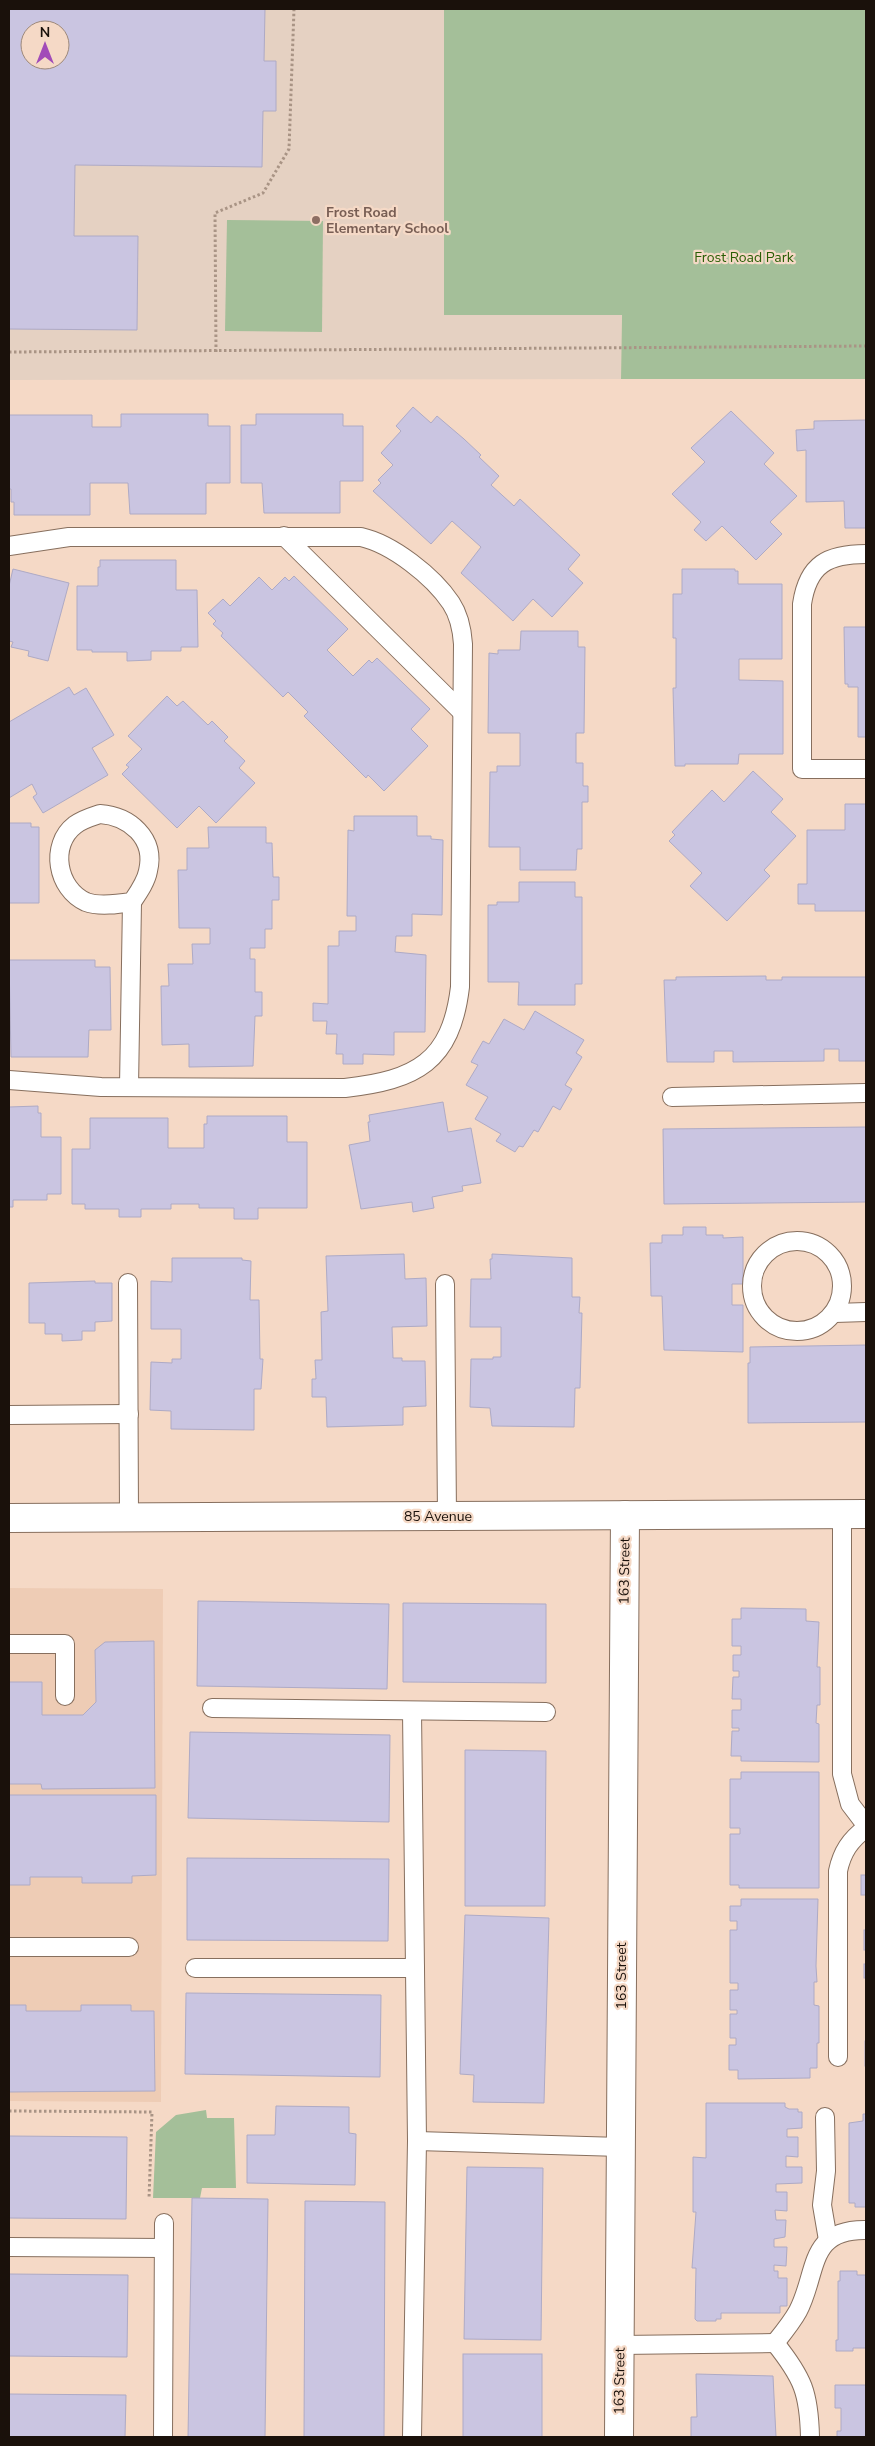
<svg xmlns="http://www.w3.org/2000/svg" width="875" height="2446" viewBox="0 0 875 2446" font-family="'Nunito Sans',sans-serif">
  <rect width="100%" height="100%" fill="#f5d9c6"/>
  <path fill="#eeccb5" d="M9,1588L163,1589L161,2102L9,2101Z"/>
  <path fill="#e5d1c2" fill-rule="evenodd" d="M9,9H626L621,379L9,380ZM30,30H60V60H30Z"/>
  <g fill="#a4bf99">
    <path d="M444,9H866V379H621L622,315H444Z"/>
    <path d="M227,220L323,221L322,332L225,331Z"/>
    <path d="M206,2110L207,2118H234L236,2188H202L200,2198H153L156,2132L176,2115Z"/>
  </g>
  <g fill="#cac5e1" stroke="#aeaac5" fill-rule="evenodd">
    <path d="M9,9H265L264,61H276V111H263L262,167L75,165L74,236H138L137,330L9,329ZM30,30H60V60H30Z"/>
    <path d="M413,407L431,423L437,416L464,439L481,455L479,457L499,476L491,485L514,506L520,499L580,555L568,569L583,583L552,617L533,599L513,621L461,573L481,547L452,521L431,544L373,491L381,483L378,480L393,465L381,453L401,431L396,426Z"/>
    <path d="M731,411L774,453L764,464L797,496L770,522L782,534L756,560L722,526L706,541L694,530L701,522L672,494L705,462L691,448Z"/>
    <path d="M121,414H208V426H230V483H206V514H130L128,483H90V515H14V502H11V489H9V415H92V427H121Z"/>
    <path d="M256,414H343V426H363V481H340V513H264L262,483H241V425H256Z"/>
    <path d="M866,420V528H845L844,501L806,502V450L797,451L796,430L814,429V421Z"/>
    <path d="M100,560H176V590H197L198,647H181V651H151V660L127,661V652H92V650H77V586H98V567H100Z"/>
    <path d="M13,569L69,583L48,661L28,656L29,651L11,647L13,642L9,641V586Z"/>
    <path d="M682,569H735V571H738V584H782V659H739V680L783,681V754H739L738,764H685V766H675L673,688H676V638H673V594H682Z"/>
    <path d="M294,576L348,629L327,650L353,676L369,660L372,663L377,658L430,709L411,729L428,746L384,791L368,775L366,778L304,716L308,712L288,692L283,697L221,636L223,633L213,624L216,621L208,613L223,599L230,606L259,577L272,590L285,577L289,581Z"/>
    <path d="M844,627H866V737H858V687H848V684H845Z"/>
    <path d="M521,631H578V647H585L584,733H576V763H583V786H588V802H582V849H577L576,870H520V847H489L490,772H497V766H520V733H488L489,653L498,654V650H520Z"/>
    <path d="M69,687L74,695L86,688L114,735L92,748L108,775L43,813L33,797L37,794L32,784L9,798V722Z"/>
    <path d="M167,696L177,706L183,701L208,725L212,721L228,737L224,741L245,761L239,768L255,783L216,823L199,806L177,828L122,774L129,767L126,765L142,749L128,736Z"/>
    <path d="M753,771L783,799L771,812L796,836L764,870L770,876L727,921L690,886L702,873L669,841L675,835L672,832L712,790L724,802Z"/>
    <path d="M845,804H866V911H815V904H798V884H807V830H845Z"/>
    <path d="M354,816H417V836H431V839L443,840L442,915L412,914V936H396L395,952L426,955L425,1032H394V1055L363,1054V1064H343V1054H336L337,1034H326L327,1021H313V1003L328,1004V946H339V931H356V916H347L348,830L354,831Z"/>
    <path d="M9,823H31V827H39V903H9V928Z"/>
    <path d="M208,827H266V843H272L273,877H279V900H272V929H265V948H250V959H255V992H262V1016H255L253,1066L189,1067V1044L162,1045L161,986H169L168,964H193L192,944H210V928H179L178,870H187V848H209Z"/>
    <path d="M519,882H575V897H582V984H575V1005H518L519,982H488V905H497V902H519Z"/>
    <path d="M9,960H95V967H110L111,1030H89L88,1057H11Z"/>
    <path d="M766,976V980H782V977H866V1061H839V1049H824V1061L733,1062V1051H714V1062H667L664,980H676V977Z"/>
    <path d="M535,1011L584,1040L576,1053L582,1057L565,1085L572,1089L560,1110L553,1106L538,1132L534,1130L523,1147L519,1146L515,1152L496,1141L501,1134L475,1119L488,1097L466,1085L478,1065L471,1062L483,1041L489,1044L504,1019L524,1030Z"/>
    <path d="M443,1102L448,1132L471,1128L481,1183L462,1186L463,1191L432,1197L434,1208L413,1212L412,1202L361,1209L349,1145L370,1141L368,1122H370L369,1115Z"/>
    <path d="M38,1106V1113H41V1137H61V1194H47V1200H13V1207H9V1107Z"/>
    <path d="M207,1116H287V1142H307V1208H258V1219H234V1208H199V1204H171V1209H141V1217H119V1209H85V1204H72V1149H90V1118H168V1148H204V1124H207Z"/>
    <path d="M866,1127V1202L664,1204L663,1129Z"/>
    <path d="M683,1227H706V1235H723V1238L743,1237V1284H732V1305H743V1352L664,1350L662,1296H651L650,1243H662V1235H683Z"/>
    <path d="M404,1254L405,1279L426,1278L427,1326L392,1327L393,1358H402V1361H425L426,1406L403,1407V1425L327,1427L326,1397H312V1379H316L315,1360H322L321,1312L328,1311L326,1256Z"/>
    <path d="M492,1254L572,1258V1297H580L579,1313H582L580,1388H575L574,1427L492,1426L490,1408L470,1407L471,1359H493V1357H501V1327H470L471,1279H491L490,1259H492Z"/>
    <path d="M172,1258H242V1260L251,1261L250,1300H259L260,1359H263L261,1389H254V1430L171,1429V1411L150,1410L151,1362L172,1363V1359H181V1329H151V1281L172,1282Z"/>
    <path d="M95,1281V1283H112V1321L95,1322V1331H82V1340L62,1341V1334H45V1323H29V1283Z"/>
    <path d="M866,1345V1422L748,1423V1363H750V1347Z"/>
    <path d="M198,1601L389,1604L387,1689L197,1686Z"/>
    <path d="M403,1603L546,1604V1683L403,1682Z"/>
    <path d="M741,1608L806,1609V1621L819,1622L817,1667H820V1705H817L816,1723L819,1724V1762L741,1761V1756H731L732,1731H739V1728H732V1710H741V1699H732L733,1677H739V1671H733V1655H741V1646H732V1619H741Z"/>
    <path d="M154,1641L155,1788L42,1789L41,1784H9V1682H42V1715H83L96,1702L95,1650L105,1642Z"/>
    <path d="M190,1732L390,1735L389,1822L188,1818Z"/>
    <path d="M465,1750L546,1751L545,1906H465Z"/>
    <path d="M741,1772H819V1888H739V1885H730V1834H740V1828H730V1779H741Z"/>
    <path d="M9,1795H156V1875L132,1876V1883H82V1877H30V1885H9Z"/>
    <path d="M187,1858L389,1859L388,1941L187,1940Z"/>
    <rect x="861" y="1875" width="5" height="20"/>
    <path d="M741,1899H818L816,1966L817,1982H814V2005L819,2006V2043H817V2068H810V2078L738,2079V2070H729V2045H736V2038H730V2014H737V2010H730V1990H738V1983H730V1930H737V1921H730V1906H741Z"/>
    <path d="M465,1915L549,1918L544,2103L473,2102L474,2075L460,2074Z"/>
    <rect x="864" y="1930" width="2" height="20"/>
    <rect x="864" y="1964" width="2" height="14"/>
    <path d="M186,1993L381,1995L380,2077L185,2074Z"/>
    <path d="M9,2005H26V2011H81V2005H131V2011H154L155,2091L9,2092Z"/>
    <rect x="865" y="2041" width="1" height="25"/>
    <path d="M706,2103H785V2107L789,2109H798V2112H802V2128L787,2129V2137H798V2157L786,2156V2167H802V2183L776,2184V2192H787V2211L775,2210L776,2220H786L785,2237L774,2239V2247H787L786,2266L774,2265V2271H778V2278H787V2306H780V2313H721V2319H716V2321H697L695,2319L696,2268H692L696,2212H693V2157L706,2158Z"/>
    <path d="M276,2106L349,2107V2133L356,2134L355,2185L247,2183V2135H275Z"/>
    <path d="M863,2114H866V2207H855V2203H849V2123L863,2121Z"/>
    <path d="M9,2136L127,2137L126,2219L9,2218Z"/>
    <path d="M467,2167L543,2168L541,2340L464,2339Z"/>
    <path d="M192,2198L268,2199L265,2437H188Z"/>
    <path d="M305,2201L385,2202L384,2437H304Z"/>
    <path d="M840,2271H857V2275H866V2348H853V2351H836V2340H838V2281H840Z"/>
    <path d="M9,2274L128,2275L127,2357L9,2356Z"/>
    <rect x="463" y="2354" width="79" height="83"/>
    <path d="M696,2374L773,2376L776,2437H691V2417H697Z"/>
    <path d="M835,2385H866V2437H837V2431H841V2408H835Z"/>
    <path d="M9,2394L126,2395L125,2437H9Z"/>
  </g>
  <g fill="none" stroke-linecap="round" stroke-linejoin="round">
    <g stroke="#876f5e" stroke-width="20">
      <g id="lane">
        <path d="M284,536L462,712"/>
        <path d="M9,546L69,537H361C392,544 433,576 451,603C459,615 462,629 463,644L460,987C451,1062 416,1080 345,1088L101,1087L9,1080"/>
        <path d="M866,554C828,554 808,564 802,604V769H866"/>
        <path d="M100,814C129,816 156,838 148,871C146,882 138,893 132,902C119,904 99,907 86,902C57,889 49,845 75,825C83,819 91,817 100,814Z"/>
        <path d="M129,1087L132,902"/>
        <path d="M672,1097L866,1093"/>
        <circle cx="797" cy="1286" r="45"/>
        <path d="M128,1283L129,1518"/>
        <path d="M445,1284L447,1516"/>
        <path d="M835,1313L866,1312"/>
        <path d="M9,1415L129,1414"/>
        <path d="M842,1514V1774L850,1804L866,1825"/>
        <path d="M9,1644H65V1696"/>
        <path d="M212,1708L546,1712"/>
        <path d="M9,1947H129"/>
        <path d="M195,1968H415"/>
        <path d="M838,2057V1871C842,1852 850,1840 866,1828"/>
        <path d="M825,2117L826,2171L822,2205L828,2240"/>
        <path d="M417,2141L621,2147"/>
        <path d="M9,2247L163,2248"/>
        <path d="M775,2343C783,2333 792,2322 798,2311C818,2273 807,2229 866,2230"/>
        <path d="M775,2343C803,2378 809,2393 810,2437"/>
        <path d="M620,2345L775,2343"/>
        <path d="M163,2437L164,2223"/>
        <path d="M412,2437L417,2141L412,1711"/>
      </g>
    </g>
    <g stroke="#876f5e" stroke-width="30">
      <g id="street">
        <path d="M9,1518L866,1514"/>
        <path d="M619,2437L625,1515"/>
      </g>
    </g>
    <g stroke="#a99485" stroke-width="3" stroke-dasharray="2.5 2.5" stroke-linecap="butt">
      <path d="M9,352L866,346"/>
      <path d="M216,352L215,213L263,193L289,149L294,9"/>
      <path d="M9,2111L152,2112L149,2199"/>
    </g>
    <use href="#lane" stroke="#fff" stroke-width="18"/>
    <use href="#street" stroke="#fff" stroke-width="28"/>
  </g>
  <circle fill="#8d6e63" stroke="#f5d9c6" stroke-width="2" cx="316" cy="220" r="5"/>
  <g text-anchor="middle" stroke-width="4.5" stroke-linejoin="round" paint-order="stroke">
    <g font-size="14" font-weight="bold" fill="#785e54" stroke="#f5d9c6" text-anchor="start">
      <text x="326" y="217">Frost Road<tspan x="326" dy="16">Elementary School</tspan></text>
    </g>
    <g font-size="14" fill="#295e05" stroke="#f5d9c6">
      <text x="744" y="262">Frost Road Park</text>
    </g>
    <g font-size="14" fill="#1a110b" stroke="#f5d9c6">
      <text x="438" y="1521">85 Avenue</text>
      <text transform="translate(624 1571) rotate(-89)" y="5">163 Street</text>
      <text transform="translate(621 1976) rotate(-90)" y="5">163 Street</text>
      <text transform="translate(619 2381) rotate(-89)" y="5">163 Street</text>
    </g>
  </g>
  <rect width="875" height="2446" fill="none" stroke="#1a110b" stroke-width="20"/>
  <g transform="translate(45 45)"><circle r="24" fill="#f5d9c6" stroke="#9d897b"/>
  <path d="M0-4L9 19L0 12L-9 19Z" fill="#a14bb8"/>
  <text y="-8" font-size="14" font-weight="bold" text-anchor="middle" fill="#1a110b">N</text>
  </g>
</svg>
